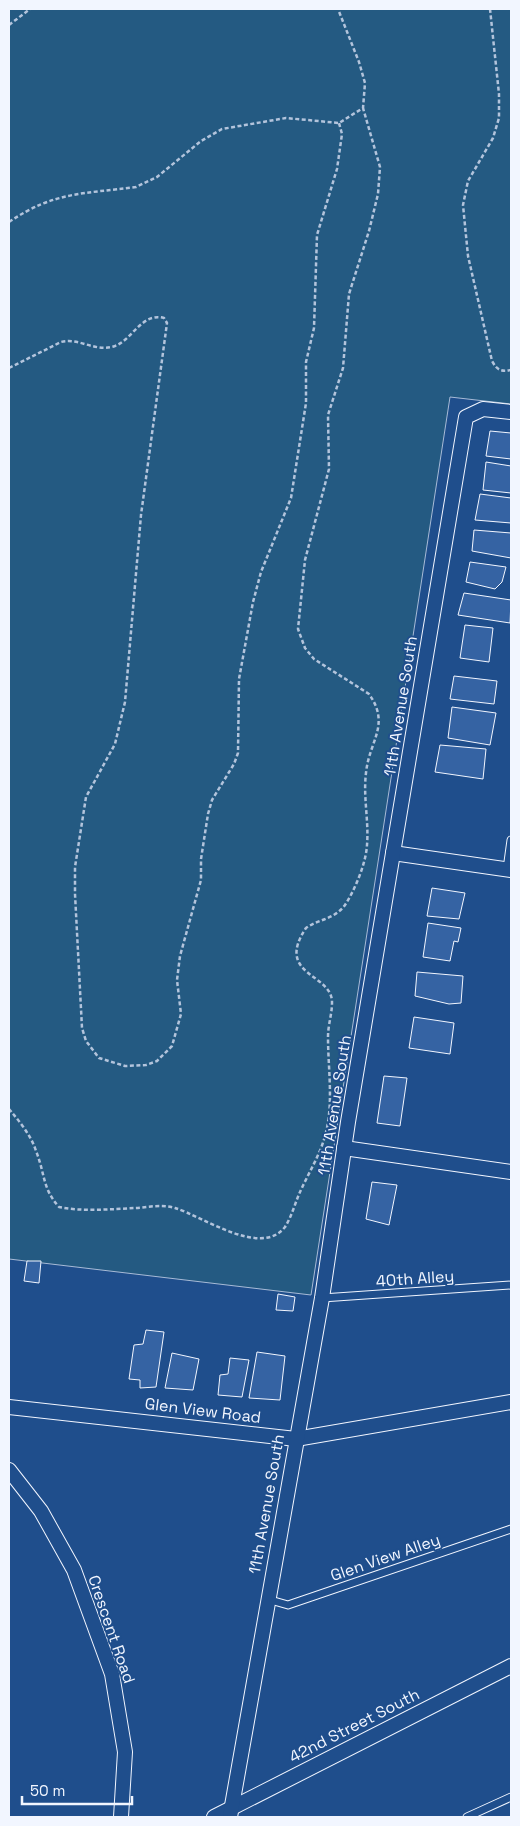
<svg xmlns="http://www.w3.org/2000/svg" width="520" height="1826" viewBox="0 0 520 1826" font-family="'Space Grotesk',sans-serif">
  <rect width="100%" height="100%" fill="#1f4e8c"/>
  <path fill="#245a82" stroke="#a8bbd7" d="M9,9H511V404L450,397L311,1295L9,1259Z"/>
  <g fill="#3563a3" stroke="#f2f6ff">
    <path d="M490,431L511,433V459L486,456Z"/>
    <path d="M486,462L511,466V493L483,490Z"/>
    <path d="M480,494L511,498V523L475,520Z"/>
    <path d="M474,530L511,533V558L472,551Z"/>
    <path d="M470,562L506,567L502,582L495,589L466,582Z"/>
    <path d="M464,593L511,600L510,623L458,615Z"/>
    <path d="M465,625L493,628L489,662L460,658Z"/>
    <path d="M454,676L497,681L494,704L450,699Z"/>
    <path d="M452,707L496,713L490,745L448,738Z"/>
    <path d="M440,745L486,749L483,779L435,772Z"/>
    <path d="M432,888L465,893L459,919L427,916Z"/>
    <path d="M428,923L461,928L458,942L454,941L450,961L423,957Z"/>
    <path d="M417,972L463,976L461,1003L449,1004L415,996Z"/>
    <path d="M414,1017L454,1023L450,1054L409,1048Z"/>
    <path d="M384,1076L407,1078L400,1126L377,1123Z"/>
    <path d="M372,1182L397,1185L389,1225L366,1219Z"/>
    <path d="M27,1261H41L39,1283L24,1281Z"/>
    <path d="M278,1294L295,1297L293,1311L276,1310Z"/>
    <path d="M146,1330L164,1332L156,1387L140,1388V1380L129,1379L134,1345L143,1344Z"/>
    <path d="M257,1352L285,1356L280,1400L249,1398Z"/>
    <path d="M172,1353L199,1359L193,1390L165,1388Z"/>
    <path d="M230,1358L249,1360L242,1397L218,1395L220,1375L228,1374Z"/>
  </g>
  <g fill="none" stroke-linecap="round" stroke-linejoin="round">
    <g stroke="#f2f6ff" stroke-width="9">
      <g id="service">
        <path d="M507,869L511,840"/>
        <path d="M322,1298L511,1285"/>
        <path d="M267,1599L288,1605L511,1529"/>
        <path d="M467,1817L511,1797"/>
      </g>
    </g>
    <g stroke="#f2f6ff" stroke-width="16">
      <g id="minor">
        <path d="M393,853L511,870"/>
        <path d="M344,1148L511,1172"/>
        <path d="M9,1407L296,1439L511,1402"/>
        <path d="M9,1470L41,1511L74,1570L112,1674L125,1752L121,1817"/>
        <path d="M214,1817L511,1666"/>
        <path d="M230,1817L322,1298L348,1122L466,417L483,409L511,412"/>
      </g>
    </g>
    <g stroke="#b3c4dc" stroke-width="2.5" stroke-dasharray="4 2.5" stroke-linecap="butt">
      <path d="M490,9L499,94V118L493,138L468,181L463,205L468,256L492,361C497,370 501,372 511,370"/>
      <path d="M9,25L30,9"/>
      <path d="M9,222C55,191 84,194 136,187L157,177L201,141L222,129L286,118L339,123L363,108L365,83L359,62L338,9"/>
      <path d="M9,368L61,342C79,337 95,353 115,346C133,339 142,312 164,318L167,323L141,515L125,702L115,744L86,797L75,867V894L82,1028L86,1041L99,1058L125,1066L146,1065L157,1061L172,1046L181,1014L177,980L180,956L201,880V859L208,814L212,800L234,764L238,753L239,679L253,602L261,572L291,498L306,403V362L314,328L317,235L337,169L342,134L339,123"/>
      <path d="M9,1109C19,1121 31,1135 36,1151C45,1173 42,1188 59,1207C83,1212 112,1209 136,1208C149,1207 162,1204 175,1208C202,1216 261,1258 285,1227C292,1216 295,1203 300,1192C308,1174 320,1155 325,1136C334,1104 328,1070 328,1037C328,1025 332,1014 332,1003C333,973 274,976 306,928C319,919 335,919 345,905C355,890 366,863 367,845C369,821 363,797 366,773C369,741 391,725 369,694L314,659L305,648L298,629L305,560L329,469L328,415L343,368L349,294L369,231L378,194L380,167L363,108"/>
    </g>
    <use href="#service" stroke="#1f4e8c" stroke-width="7"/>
    <use href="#minor" stroke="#1f4e8c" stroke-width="14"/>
  </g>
  <g text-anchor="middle" stroke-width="4" stroke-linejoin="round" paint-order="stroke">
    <g font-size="16" fill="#f2f6ff" stroke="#1f4e8c">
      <text transform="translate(400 706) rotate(-81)" y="6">11th Avenue South</text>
      <text transform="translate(334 1105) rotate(-81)" y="6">11th Avenue South</text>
      <text transform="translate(415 1278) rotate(-4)" y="6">40th Alley</text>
      <text transform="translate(203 1410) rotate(7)" y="6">Glen View Road</text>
      <text transform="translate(266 1504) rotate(-80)" y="6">11th Avenue South</text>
      <text transform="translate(385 1557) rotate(-19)" y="6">Glen View Alley</text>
      <text transform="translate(112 1629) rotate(71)" y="6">Crescent Road</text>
      <text transform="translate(354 1725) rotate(-27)" y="6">42nd Street South</text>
    </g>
  </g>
  <rect width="520" height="1826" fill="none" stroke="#f2f6ff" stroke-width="20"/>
  <path d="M22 1796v8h110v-8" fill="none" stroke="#f2f6ff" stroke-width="2.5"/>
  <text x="30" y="1796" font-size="15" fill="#f2f6ff" stroke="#1f4e8c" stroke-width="4" paint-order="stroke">50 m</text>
</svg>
